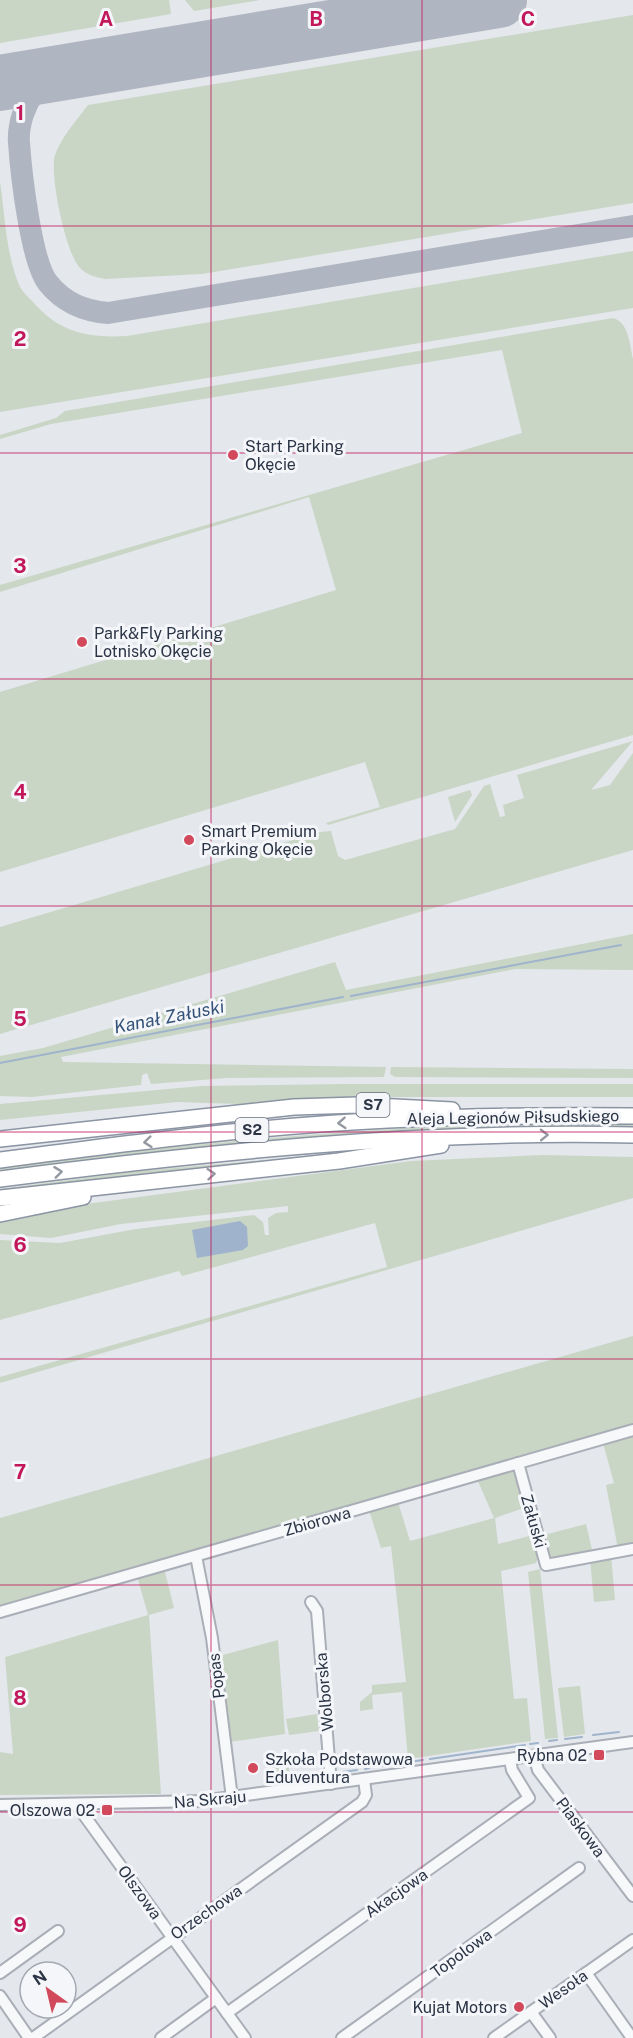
<svg xmlns="http://www.w3.org/2000/svg" width="633" height="2038" viewBox="0 0 633 2038" font-family="'Public Sans',sans-serif">
  <rect width="100%" height="100%" fill="#e4e7ec"/>
  <g fill="#c9d6c5">
    <path d="M0,0H169L171,14L0,43Z"/>
    <path d="M185,0H260L194,11Z"/>
    <path d="M633,15V203L202,274L105,279C95,277 87,275 80,268C66,254 49,174 55,155C62,136 76,121 88,105Z"/>
    <path d="M0,182C5,215 6,256 20,287C23,292 28,297 32,301C60,333 87,338 127,336L633,251V308L0,412Z"/>
    <path d="M613,318C629,322 630,346 633,359V735L328,825L326,823L380,807L365,762L0,872V692L336,590L309,497L0,592V585L522,433L502,350L51,424L0,439V435L56,418L65,411Z"/>
    <path d="M633,741L591,790L610,785L633,753V850L0,1034V927L320,832L331,831L338,856L345,860L455,829L484,786L490,784L500,817L505,816L503,805L524,798L517,775Z"/>
    <path d="M470,790L472,795L455,822L448,797Z"/>
    <path d="M633,934V970L515,969L61,1057L63,1062L386,1067L384,1077L226,1078L151,1084L147,1073L142,1075L141,1085L32,1097L0,1096V1056L43,1048L335,962L346,990Z"/>
    <path d="M391,1067L633,1069V1078L395,1077L390,1074Z"/>
    <path d="M345,1084H633V1097H353L239,1104L177,1102L0,1120V1104L202,1086Z"/>
    <path d="M554,1123L633,1124V1128L366,1134L199,1148L0,1172V1167C184,1144 368,1126 554,1123Z"/>
    <path d="M357,1152L0,1193V1189L139,1171Z"/>
    <path d="M543,1155L633,1157V1198L0,1383V1377L387,1267L375,1223L182,1276L179,1271L0,1320V1240L60,1243L136,1229L254,1215L263,1222L265,1235H269L268,1218L276,1213L288,1212V1206L121,1224L51,1238L0,1234V1223L86,1204L411,1161Z"/>
    <path d="M633,1336V1427L0,1608V1518Z"/>
    <path d="M633,1434V1547L618,1549L606,1485L614,1483L603,1443Z"/>
    <path d="M515,1467L527,1507L495,1518L498,1544L537,1534L539,1555L536,1563L501,1571L514,1699L527,1698L531,1741L408,1759L402,1692L372,1695L373,1709L360,1711V1702L372,1692V1685L406,1682L391,1546L381,1548L369,1510L398,1502L410,1541L494,1518L477,1479Z"/>
    <path d="M586,1524L593,1554L550,1562L544,1535Z"/>
    <path d="M611,1555L615,1600L594,1602L590,1559Z"/>
    <path d="M164,1568L174,1608L149,1615L161,1794L0,1795V1752L13,1754L5,1657L148,1615L137,1576Z"/>
    <path d="M540,1569L558,1738L545,1739L528,1572Z"/>
    <path d="M278,1640L285,1734L229,1742L219,1656Z"/>
    <path d="M580,1686L585,1734L564,1737L558,1688Z"/>
    <path d="M317,1714L319,1731L289,1735L286,1719Z"/>
    <path d="M287,1758L290,1776L306,1773V1777L281,1781L280,1777L273,1779L270,1765L274,1760Z"/>
  </g>
  <path fill="#9fb4cc" d="M240,1221L247,1227L248,1246L243,1250L197,1258L192,1230Z"/>
  <g fill="none" stroke-linecap="round" stroke-linejoin="round">
    <g stroke="#9fb4cc" stroke-width="2">
      <path d="M351,996L621,945"/>
      <path d="M0,1063L343,997"/>
      <path d="M593,1735L619,1732"/>
      <path d="M565,1739L582,1737"/>
      <path d="M549,1741L557,1740"/>
      <path d="M530,1744L538,1743"/>
      <path d="M430,1759L525,1745"/>
      <path d="M381,1766L423,1760"/>
      <path d="M365,1769L369,1768"/>
      <path d="M336,1773L357,1770"/>
    </g>
    <path stroke="#b0b6c1" stroke-width="22" d="M57,74C44,83 32,92 26,107C21,117 18,132 19,143C21,172 31,262 48,283C64,303 84,311 108,313L633,226"/>
    <path stroke="#b0b6c1" stroke-width="56" d="M0,83L499,0"/>
    <g stroke="#a9aeb7" stroke-width="14">
      <g id="minor">
        <path d="M518,1463L546,1565L633,1549"/>
        <path d="M196,1556L212,1638L232,1798"/>
        <path d="M311,1602L317,1611L331,1784"/>
        <path d="M0,1612L633,1430"/>
        <path d="M534,1756L538,1770L633,1896"/>
        <path d="M76,1804L245,2038"/>
        <path d="M0,1805L202,1801L633,1742"/>
        <path d="M0,1973L58,1931"/>
        <path d="M586,1973L632,2038"/>
        <path d="M0,1996L29,2038"/>
        <path d="M531,2012L550,2038"/>
        <path d="M227,2013L529,1798L512,1770L510,1760"/>
        <path d="M33,2038L362,1802L366,1795L364,1779"/>
        <path d="M161,2038L216,1998"/>
        <path d="M342,2038L579,1868"/>
        <path d="M494,2038L633,1940"/>
      </g>
    </g>
    <g stroke="#8b94a3" stroke-width="18">
      <g id="highway">
        <path d="M0,1139L294,1107L357,1105L452,1110"/>
        <path d="M0,1160C129,1143 258,1126 388,1120C470,1116 551,1115 633,1116"/>
        <path d="M0,1179C210,1152 421,1130 633,1135"/>
        <path d="M0,1198L339,1161L441,1145"/>
        <path d="M0,1214L83,1197"/>
      </g>
    </g>
    <use href="#minor" stroke="#f7f8fa" stroke-width="10"/>
    <use href="#highway" stroke="#fff" stroke-width="15"/>
  </g>
  <defs><path id="oneway-chevron" d="M-2-3.5L2.5 0L-2 3.5" fill="none" stroke-width="1.6" stroke-linecap="round" stroke-linejoin="round" transform="scale(1.5)"/></defs>
  <g stroke="#959aa2">
    <use href="#oneway-chevron" transform="translate(342 1123) rotate(176)"/>
    <use href="#oneway-chevron" transform="translate(544 1135) rotate(-1)"/>
    <use href="#oneway-chevron" transform="translate(148 1142) rotate(174)"/>
    <use href="#oneway-chevron" transform="translate(58 1172) rotate(-7)"/>
    <use href="#oneway-chevron" transform="translate(211 1174) rotate(-5)"/>
  </g>
  <path fill="none" stroke="#c2185b" stroke-width="1.5" stroke-opacity="0.55" d="M211,0V2038M422,0V2038M0,226H633M0,453H633M0,679H633M0,906H633M0,1132H633M0,1359H633M0,1585H633M0,1812H633"/>
  <g fill="#d1495b" stroke="#f4f6f9" stroke-width="2">
    <circle cx="233" cy="455" r="6"/>
    <circle cx="82" cy="642" r="6"/>
    <circle cx="189" cy="840" r="6"/>
    <rect x="593" y="1749" width="12" height="12" rx="3"/>
    <circle cx="253" cy="1768" r="6"/>
    <rect x="101" y="1804" width="12" height="12" rx="3"/>
    <circle cx="519" cy="2007" r="6"/>
  </g>
  <g text-anchor="middle" stroke-width="6" stroke-linejoin="round" paint-order="stroke">
    <g fill="#f4f6f9" stroke="#676e7b" stroke-width="1.5">
      <rect x="356.5" y="1093" width="33" height="24" rx="4.5"/>
      <rect x="235.5" y="1118" width="33" height="24" rx="4.5"/>
    </g>
    <g font-size="15" font-weight="bold" fill="#2b3445">
      <text x="373" y="1110">S7</text>
      <text x="252" y="1135">S2</text>
    </g>
    <g font-size="16" fill="#2b3445" stroke="#f4f6f9" text-anchor="start">
      <text x="245" y="452">Start Parking<tspan x="245" dy="18">Okęcie</tspan></text>
      <text x="94" y="639">Park&amp;Fly Parking<tspan x="94" dy="18">Lotnisko Okęcie</tspan></text>
      <text x="201" y="837">Smart Premium<tspan x="201" dy="18">Parking Okęcie</tspan></text>
      <text x="587" y="1761" text-anchor="end">Rybna 02</text>
      <text x="265" y="1765">Szkoła Podstawowa<tspan x="265" dy="18">Eduventura</tspan></text>
      <text x="95" y="1816" text-anchor="end">Olszowa 02</text>
      <text x="507" y="2013" text-anchor="end">Kujat Motors</text>
    </g>
    <g font-size="16" fill="#2b3445" stroke="#f4f6f9">
      <text transform="translate(513 1117) rotate(-1)" y="6">Aleja Legionów Piłsudskiego</text>
      <text transform="translate(317 1521) rotate(-16)" y="6">Zbiorowa</text>
      <text transform="translate(534 1521) rotate(74)" y="6">Załuski</text>
      <text transform="translate(216 1676) rotate(-97)" y="6">Popas</text>
      <text transform="translate(324 1692) rotate(-95)" y="6">Wolborska</text>
      <text transform="translate(210 1799) rotate(-5)" y="6">Na Skraju</text>
      <text transform="translate(581 1827) rotate(53)" y="6">Piaskowa</text>
      <text transform="translate(140 1892) rotate(54)" y="6">Olszowa</text>
      <text transform="translate(396 1893) rotate(-35)" y="6">Akacjowa</text>
      <text transform="translate(206 1912) rotate(-35)" y="6">Orzechowa</text>
      <text transform="translate(461 1953) rotate(-36)" y="6">Topolowa</text>
      <text transform="translate(563 1989) rotate(-35)" y="6">Wesoła</text>
    </g>
    <g font-size="18" font-style="italic" fill="#34527a" stroke="#f4f6f9">
      <text transform="translate(169 1017) rotate(-11)" y="6">Kanał Załuski</text>
    </g>
  </g>
  <g font-size="20" text-anchor="middle" font-weight="bold" fill="#c2185b" stroke="#f4f6f9" stroke-width="6" stroke-linejoin="round" paint-order="stroke">
    <text x="106" y="26">A</text>
    <text x="316" y="26">B</text>
    <text x="528" y="26">C</text>
    <text x="20" y="120">1</text>
    <text x="20" y="346">2</text>
    <text x="20" y="573">3</text>
    <text x="20" y="799">4</text>
    <text x="20" y="1026">5</text>
    <text x="20" y="1252">6</text>
    <text x="20" y="1479">7</text>
    <text x="20" y="1705">8</text>
    <text x="20" y="1932">9</text>
  </g>
  <g transform="translate(48 1990) rotate(326)"><circle r="28" fill="#f4f6f9" stroke="#a4a8b1" stroke-width="1.5"/>
  <path d="M0-4.5L10 22L0 15L-10 22Z" fill="#d1495b"/>
  <text y="-9" font-size="16" font-weight="bold" text-anchor="middle" fill="#2b3445">N</text>
  </g>
</svg>
